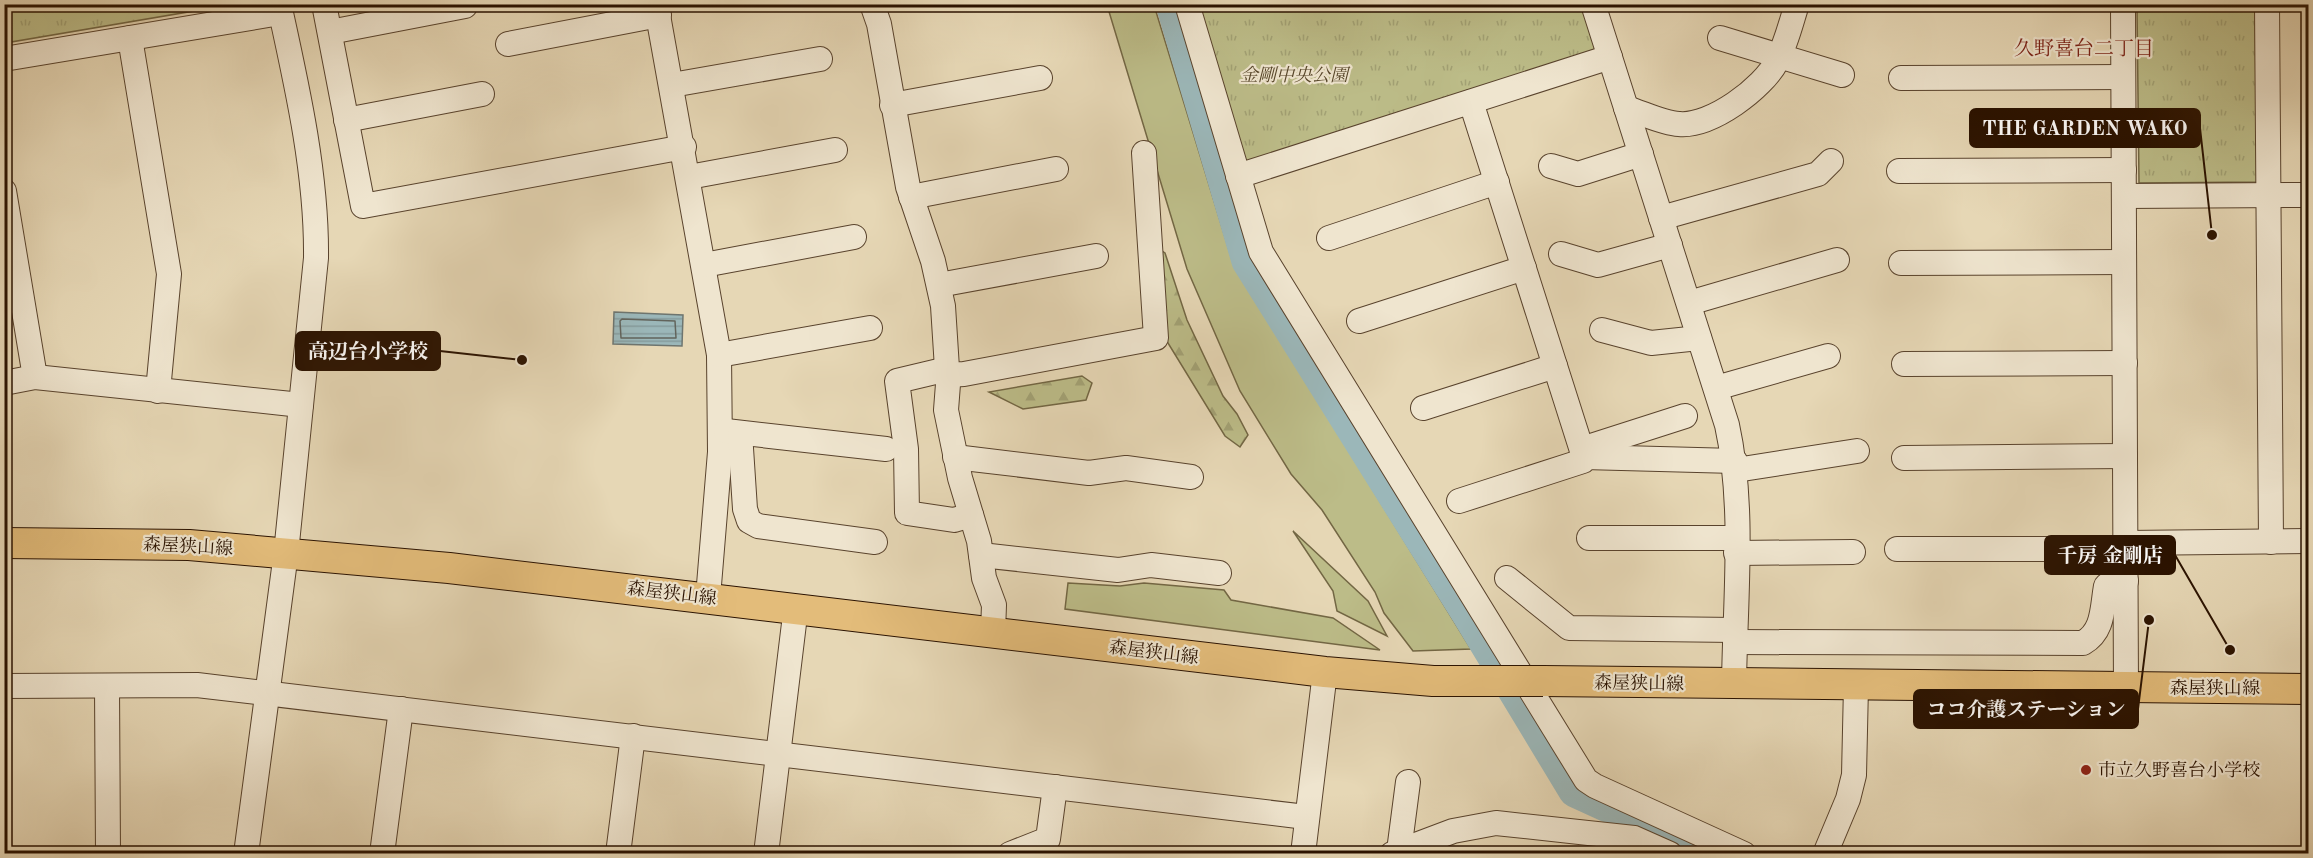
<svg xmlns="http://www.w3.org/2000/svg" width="2313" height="858" viewBox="0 0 2313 858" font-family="'Old Standard TT','Noto Serif JP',serif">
  <defs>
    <pattern id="forest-firs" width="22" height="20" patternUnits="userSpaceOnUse" patternTransform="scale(1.5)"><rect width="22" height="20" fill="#bcbc88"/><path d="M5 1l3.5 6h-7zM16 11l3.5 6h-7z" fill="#a2a174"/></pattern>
    <pattern id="park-tufts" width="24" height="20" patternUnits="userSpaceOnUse" patternTransform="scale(1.5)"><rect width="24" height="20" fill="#bcbc88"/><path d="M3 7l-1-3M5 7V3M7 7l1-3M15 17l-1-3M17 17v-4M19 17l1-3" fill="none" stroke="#a2a174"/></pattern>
    <pattern id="water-rules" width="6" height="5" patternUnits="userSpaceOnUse" patternTransform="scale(1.5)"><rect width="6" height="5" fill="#9bb7b9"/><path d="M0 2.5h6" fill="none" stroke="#869c9d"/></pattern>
  </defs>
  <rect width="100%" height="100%" fill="#e6d7b5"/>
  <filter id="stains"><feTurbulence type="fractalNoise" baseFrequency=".00333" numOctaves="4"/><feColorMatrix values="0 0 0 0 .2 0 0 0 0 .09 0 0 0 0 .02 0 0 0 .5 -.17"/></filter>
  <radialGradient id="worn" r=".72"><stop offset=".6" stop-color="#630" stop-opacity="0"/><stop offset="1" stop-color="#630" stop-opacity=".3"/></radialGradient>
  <g fill="#bcbc88" stroke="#736744" stroke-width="1.5">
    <path d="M1107,5H1154L1233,263L1471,649L1413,651L1384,613L1375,592L1322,510L1291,474L1240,391L1187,269Z"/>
    <path d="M1293,531L1368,601L1387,636L1337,611L1333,591Z"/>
    <path d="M1068,583L1120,586L1144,583L1224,590L1231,600L1333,618L1380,650L1065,609Z"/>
  </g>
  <g fill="url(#forest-firs)" stroke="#736744" stroke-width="1.5">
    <path d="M1159,249L1165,253L1187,320L1223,396L1237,414L1248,435L1240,447L1225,436L1160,330Z"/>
    <path d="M1082,376L1092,383L1086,400L1023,409L989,392Z"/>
  </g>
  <g fill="url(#park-tufts)" stroke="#736744" stroke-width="1.5">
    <path d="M5,4H229V5L5,43Z"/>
    <path d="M1197,5H1587L1599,53L1247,165Z"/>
    <path d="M2255,6L2257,182L2139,183L2137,7Z"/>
  </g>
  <path fill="url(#water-rules)" stroke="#6e756f" stroke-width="1.5" d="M614,312L683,315L682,346L613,344Z"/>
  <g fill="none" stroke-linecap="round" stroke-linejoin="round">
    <path stroke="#62645c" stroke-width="1.5" d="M622,319L675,321L676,338H621L620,321Z"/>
    <path stroke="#9bb7b9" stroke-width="33" d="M1172,4L1248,261L1468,614L1575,791L1713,854"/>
    <g stroke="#59432d" stroke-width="26">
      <g id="minor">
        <path d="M324,4L363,206L684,147"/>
        <path d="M656,4L719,355L720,452L708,597"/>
        <path d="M872,4L879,24L908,187L933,261L943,306L948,384L946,410L960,478L979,541L984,578L994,605L993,632"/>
        <path d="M1187,4L1261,252L1586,780L1595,786L1744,854"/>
        <path d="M1593,4L1727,425C1745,507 1735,600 1734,684"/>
        <path d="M2123,4L2126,688"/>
        <path d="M2267,4L2271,542"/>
        <path d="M330,32L465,6"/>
        <path d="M130,38L169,274L158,391"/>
        <path d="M1720,38L1842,75"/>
        <path d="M508,44L659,15"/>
        <path d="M4,59L280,13"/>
        <path d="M1901,78L2123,77"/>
        <path d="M672,85L820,59"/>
        <path d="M1471,102L1584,457"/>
        <path d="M892,105L1040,78"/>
        <path d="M1626,108C1643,113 1662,123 1679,124C1711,127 1763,88 1777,61C1786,44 1791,23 1797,4"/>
        <path d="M346,120L482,94"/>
        <path d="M1551,166L1578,174L1641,154"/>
        <path d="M1899,171L2124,170"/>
        <path d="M1238,176L1610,57"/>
        <path d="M689,177L835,150"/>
        <path d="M4,191L35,377"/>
        <path d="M2124,196L2308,195"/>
        <path d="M911,197L1056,169"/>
        <path d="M1661,218L1818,174L1831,161"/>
        <path d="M1329,238L1497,182"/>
        <path d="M1561,254L1598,265L1670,245"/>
        <path d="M1901,263L2124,262"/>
        <path d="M704,265L854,237"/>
        <path d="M939,285L1096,256"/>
        <path d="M1689,303L1837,260"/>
        <path d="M1359,321L1524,268"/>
        <path d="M1602,330L1651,343L1699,338"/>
        <path d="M719,355L870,328"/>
        <path d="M1904,364L2125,363"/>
        <path d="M4,383L35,377L301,405"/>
        <path d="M1716,388L1828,356"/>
        <path d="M1423,408L1555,366"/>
        <path d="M726,431L886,449"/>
        <path d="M740,433L745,509L749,521L758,526L875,542"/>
        <path d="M1582,449L1685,416"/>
        <path d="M955,457L1089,473L1126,468L1191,477"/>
        <path d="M1904,458L2125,456"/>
        <path d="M1736,470L1857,451"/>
        <path d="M1459,501L1583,461L1584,457L1735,461"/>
        <path d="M971,515L954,520L907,513L906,449L897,381L939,371L948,375L964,374L1156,338L1144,153"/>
        <path d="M1589,538H1736"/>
        <path d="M2126,543L2308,541"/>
        <path d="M1897,549H2125"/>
        <path d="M1736,553L1853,552"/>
        <path d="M981,555L1118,570L1151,565L1219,573"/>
        <path d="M1507,578L1569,628L1735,630"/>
        <path d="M1735,642L2083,643C2104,631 2102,608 2106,586L2112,581H2126"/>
        <path d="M4,686L197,685L1306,817"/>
        <path d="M107,686L108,854"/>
        <path d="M1399,851L1408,782"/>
        <path d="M246,854L286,553L316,258C317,174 297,86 279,4"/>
        <path d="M382,854L401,709"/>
        <path d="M618,854L633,736"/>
        <path d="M766,854L796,607"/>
        <path d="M1010,854L1048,839L1055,787"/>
        <path d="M1303,854L1325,672"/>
        <path d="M1392,854L1453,831L1496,823L1634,838L1670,854"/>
        <path d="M1825,854L1848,799L1854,775L1856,686"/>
      </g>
    </g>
    <g stroke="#2a1200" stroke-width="32">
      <g id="major">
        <path d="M4,543L189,545L449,568L1325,672L1433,681H1497"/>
        <path d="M1543,681L2308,689"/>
      </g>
    </g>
    <use href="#minor" stroke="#efe5cf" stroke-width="24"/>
    <use href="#major" stroke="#e3bc7a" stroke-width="30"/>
    <g stroke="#2a1200" stroke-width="32" stroke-linecap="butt">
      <path id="major-bridge" d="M1497,681H1543"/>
    </g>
    <use href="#major-bridge" stroke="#e3bc7a" stroke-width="30"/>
  </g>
  <circle fill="#8f2418" stroke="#efe5cf" stroke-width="2" cx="2086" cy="770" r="6"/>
  <g text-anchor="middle" stroke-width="4.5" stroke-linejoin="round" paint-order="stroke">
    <g font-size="18" font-style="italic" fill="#564529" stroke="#efe5cf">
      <text x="1294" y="81">金剛中央公園</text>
    </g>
    <g font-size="18" fill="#2a1200" stroke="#efe5cf">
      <text transform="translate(188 546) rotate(3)" y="6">森屋狭山線</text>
      <text transform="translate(672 593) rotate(7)" y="6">森屋狭山線</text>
      <text transform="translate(1154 652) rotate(7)" y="6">森屋狭山線</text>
      <text transform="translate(1639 683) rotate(1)" y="6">森屋狭山線</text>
      <text x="2215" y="694">森屋狭山線</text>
    </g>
    <g font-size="18" fill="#2a1200" stroke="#efe5cf" text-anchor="start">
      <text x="2098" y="776">市立久野喜台小学校</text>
    </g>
    <g font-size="20" fill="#7a1f14" stroke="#efe5cf">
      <text x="2084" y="55">久野喜台二丁目</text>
    </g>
  </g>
  <path fill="none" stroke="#2a1200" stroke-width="2" d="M2212 235L2200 128M522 360L440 351M2230 650L2175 555M2149 620L2138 709"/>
  <g fill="#2a1200" stroke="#efe5cf" stroke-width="2">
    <circle cx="2212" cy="235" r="6"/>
    <circle cx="522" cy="360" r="6"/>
    <circle cx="2230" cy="650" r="6"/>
    <circle cx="2149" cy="620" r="6"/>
  </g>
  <g fill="#2a1200" stroke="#2a1200" stroke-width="2">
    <rect x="1970" y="109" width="230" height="38" rx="6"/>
    <rect x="296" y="332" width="144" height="38" rx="6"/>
    <rect x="2045" y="536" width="130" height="38" rx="6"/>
    <rect x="1914" y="690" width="224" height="38" rx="6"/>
  </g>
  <g font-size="20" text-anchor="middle" font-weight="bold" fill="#fff">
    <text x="2085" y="135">THE GARDEN WAKO</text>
    <text x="368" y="358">高辺台小学校</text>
    <text x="2110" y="562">千房 金剛店</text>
    <text x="2026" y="716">ココ介護ステーション</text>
  </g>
  <rect width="2313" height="858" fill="none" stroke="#e6d7b5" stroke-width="24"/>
  <rect x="6" y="6" width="2301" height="846" fill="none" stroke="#2a1200" stroke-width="3"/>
  <rect x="12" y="12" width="2289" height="834" fill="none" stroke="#2a1200" stroke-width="1.5"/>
  <rect width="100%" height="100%" filter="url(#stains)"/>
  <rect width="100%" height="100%" fill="url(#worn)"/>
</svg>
